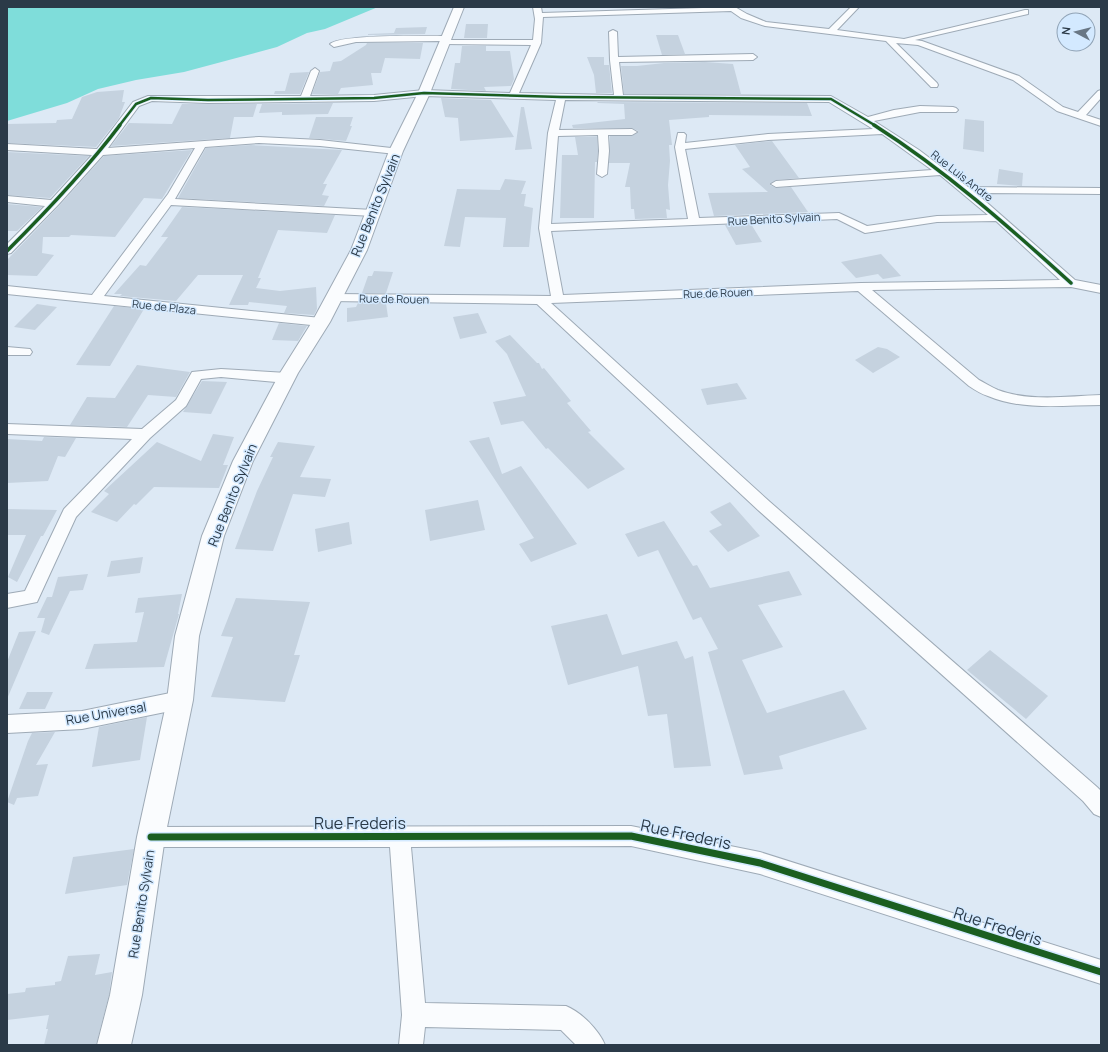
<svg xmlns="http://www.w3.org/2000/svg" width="1108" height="1052" viewBox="0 0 1108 1052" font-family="Manrope,sans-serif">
  <rect width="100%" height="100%" fill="#dde9f5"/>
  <path fill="#7fddda" d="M7,7H378L325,29L307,33L277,47L184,72L136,80L98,89L67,103L7,121Z"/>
  <g fill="#c5d2df">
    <path d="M466,24H488L487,38H464Z"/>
    <path d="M427,27L425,34L368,35V34L394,33L396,28Z"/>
    <path d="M656,35H678L685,54L662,55Z"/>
    <path d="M367,43H423L420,59L385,58L381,73H371L373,85L341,88L338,94H312L320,72L330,71L333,62L341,61L366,45Z"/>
    <path d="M462,46H486V51H510L514,79L511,86L484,87L486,91L451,89L455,63H460Z"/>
    <path d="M587,57H604V65H609L612,93H596L594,75Z"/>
    <path d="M705,62L733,64L741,94H624L621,66H637L664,63Z"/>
    <path d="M309,72L300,94H266H274L275,91H285L290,73Z"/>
    <path d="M124,90L122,102H125L119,118L96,147L7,143V124L56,123L57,120L72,119L82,97L97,92Z"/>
    <path d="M441,98L491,100L514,137L460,141L458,118L445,117Z"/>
    <path d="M597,102L807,103L812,116L709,115V117L669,120L672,145H669L670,161L668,185L670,210L666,209L667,218L635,219L634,209H631L630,187H625L630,163H609L610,136H632L638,131L632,128H573L572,125L625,119L624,104L598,103Z"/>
    <path d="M333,103L328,114L282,115V112L259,113L262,104Z"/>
    <path d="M182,104H257L253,117H234L230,138L111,146L129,123L172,124Z"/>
    <path d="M521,107H524L532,149L515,150Z"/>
    <path d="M316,117H353L350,126H352L346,141L309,138Z"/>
    <path d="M965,119L984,121V152L963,149Z"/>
    <path d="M575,137H597L598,151L597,162H595L594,218H560L562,155H578Z"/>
    <path d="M772,141L799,178L776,180L770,185L776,188L791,187L808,212L714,216L708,193L768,192L742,169L750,167L735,145Z"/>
    <path d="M251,145L342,150L323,184H327L322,195L329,196L324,206L178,198L206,148Z"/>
    <path d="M192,150L162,199L144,198L115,237L71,235L69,237H43L42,253L54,255L37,276L7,275V260L59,206L104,156Z"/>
    <path d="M7,152L89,156L50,198L7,195Z"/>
    <path d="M999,169L1023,173L1022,186L997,184Z"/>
    <path d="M505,179L526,181L521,194H526L524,206L533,208L529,247H503L506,218L465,217L460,247L444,246L457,189L500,190Z"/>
    <path d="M7,204L42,207L17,231H7Z"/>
    <path d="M182,207L335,215L327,233L278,230L258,278H261L256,288L280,291L316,287L317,309L314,315L284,313L287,306L249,302L248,305H229L243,275H198L176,301L120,296L122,294H114L140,265L146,266L168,237H161Z"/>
    <path d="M751,224L762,242L736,245L725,225Z"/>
    <path d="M881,254L901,276L883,279L878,274L856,278L841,262Z"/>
    <path d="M374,271L393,272L386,293H362L368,276H372Z"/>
    <path d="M358,303H386L388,317L347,322V308L356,307Z"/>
    <path d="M37,304L57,307L35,330L14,327Z"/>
    <path d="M114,306L144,309L110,366L76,365Z"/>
    <path d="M478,313L487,333L460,339L453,317Z"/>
    <path d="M279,323L307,326L298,341L272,340Z"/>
    <path d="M510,335L537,363H539L542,369L544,368L571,401L567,403L591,431L588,432L625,469L588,489L548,448L546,449L523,421L501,425L493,402L526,396L507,354L495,341Z"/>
    <path d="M878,347L887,349L900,357L873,373L855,360Z"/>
    <path d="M137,365L190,372L176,397L148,395L127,427L70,425L87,397L115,398Z"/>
    <path d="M202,381L227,382L211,414L183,412Z"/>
    <path d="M737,383L747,399L707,405L701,389Z"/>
    <path d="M213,434L234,437L223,465H228L219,488L154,487L136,505L134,504L117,522L91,512L109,494L104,491L157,442L201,461Z"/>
    <path d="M44,437L76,438L65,457L58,456L48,481L7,483V439L42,441Z"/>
    <path d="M489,437L502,474L521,466L577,544L531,562L519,544L534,538L469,441Z"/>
    <path d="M278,442L315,446L300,477L331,479L325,497L293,494L273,551L235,549L257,491L273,457H270Z"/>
    <path d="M478,500L485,530L430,541L425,510Z"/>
    <path d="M730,502L760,536L728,552L709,531L722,525L710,512Z"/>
    <path d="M7,509L57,510L43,536H41L17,582L8,577L26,535H7Z"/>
    <path d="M664,521L693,566L697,565L710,588L789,571L802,595L758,605L783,647L742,660L767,713L844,690L867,729L779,756L783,769L744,775L708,652L718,649L701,617L693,620L658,550L638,557L625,534Z"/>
    <path d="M349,522L352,544L318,552L315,529Z"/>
    <path d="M143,557L140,573L107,577L111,561Z"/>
    <path d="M88,574L83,590L70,591L49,635L41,632L45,618H37L47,597H52L58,577Z"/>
    <path d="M182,594L178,614H179L164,667L85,669L94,644L137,642L144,612L135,613L138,598Z"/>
    <path d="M236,598L310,602L294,655H300L285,702L211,697L233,637L221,636Z"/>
    <path d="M607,614L622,655L677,641L685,659L693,656L711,766L674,768L667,714L648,716L638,666L568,685L551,626Z"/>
    <path d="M36,631L7,699V662L19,632Z"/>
    <path d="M990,650L1048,696L1026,719L967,670Z"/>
    <path d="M27,692H53L45,709H19Z"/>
    <path d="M147,717L140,760L92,767L99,727Z"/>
    <path d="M55,732L36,765L48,764L38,796L17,798L14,805L7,802L28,741L32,733Z"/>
    <path d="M134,849L127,885L65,894L73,857Z"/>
    <path d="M100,954L95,975L112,972L109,995L96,1045H44L48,1029H46L49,1015L7,1020V994L25,992L26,988L55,985V982L61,981L68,956Z"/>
  </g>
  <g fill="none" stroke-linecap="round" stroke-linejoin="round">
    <g stroke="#9eaab6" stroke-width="2">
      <g id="street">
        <path d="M533,7H541L542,13L735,7L747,14L766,22L829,29L851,7H859L837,30L904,39L1025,10H1028V14L915,40L922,41L1019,76L1063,107L1078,112L1098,91L1101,90V98L1086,115L1101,120V126L1057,111L1013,80L918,45L896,43L937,83L938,85L937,87H931L886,41L765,26L741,18L731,11L543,17L541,43L519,93L614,95L610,60L609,32L613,30L617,32L618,57L753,54L757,57L753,60L619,62L623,95L831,96L868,117L894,110L920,106L953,107L956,108L958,110L956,112H920L874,121L919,150L968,187L1101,188V194L976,193L1075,280L1101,285V293L1071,287L872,290L979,380C985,383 991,387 998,390C1030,402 1068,396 1101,395V405C1064,405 1023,411 988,396C981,394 975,390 969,386L858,291L551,303L770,502L1097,787L1101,791V817L1094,814L1083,801L758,510L537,304L330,301L328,298L330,295L334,294L551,296L539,228L548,133L556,100L424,96L374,101L208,103L152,101L139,106L108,148L259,137L320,140L400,149L401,151L396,154L320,146L259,143L205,147L175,199L373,210L379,213L373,216L171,205L104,296L321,318L326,319L327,322L326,325L321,326L7,294V286L92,295L168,194L195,148L103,155L58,205L11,253L7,254V244L45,206L7,202V196L51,200L92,155L7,150V144L97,149L133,102L148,96H301L311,71L315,68L319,71L310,96L374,95L424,90L510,93L531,45L444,44H441V41L356,42L334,47L330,44C341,34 426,36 446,36H449V40H533L535,19ZM565,100L829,102L873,129L768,134L685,143L686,135L684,133H678L675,147L688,219L551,224L558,136L598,135L599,151L597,174L602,177L607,174L609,151L608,135H632L637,132L632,129L559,130ZM882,134L932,170L776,181L771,184L776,187L940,175L988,215L937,216L867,226L839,213L699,218L685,149L768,140ZM837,219L865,233L937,222L996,221L1060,280L861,283L563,295L551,231Z"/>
        <path d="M7,347L30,349L32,352L30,355H7Z"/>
        <path d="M221,369L287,373L292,375L294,378L292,381L287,383L221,377L201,379L186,406L150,438L76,517L37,602L7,608V594L25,591L64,509L132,439L7,434V424L142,429L176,400L192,372Z"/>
        <path d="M180,691L187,694L189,700L187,706L180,709L82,729L7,733V715L82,711Z"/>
        <path d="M631,826L760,852L1101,960V984L760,874L631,846L411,847L425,1003L566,1006C581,1012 599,1030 605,1045H576L561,1030L425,1027L423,1045H399L402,1015L390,847H151L144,844L141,837L144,830L151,827Z"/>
      </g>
    </g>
    <g stroke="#9eaab6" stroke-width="2">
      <path id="secondary" d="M454,7H464L430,93L403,151L367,250L330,322L298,373L253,461L224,536L199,636L193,700L165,837L142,995L131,1045H97L110,995L137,837L167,700L175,636L202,536L233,461L280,373L312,322L351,250L389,151L418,93Z"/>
    </g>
    <use href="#street" fill="#fafcfe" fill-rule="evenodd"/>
    <use href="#secondary" fill="#fafcfe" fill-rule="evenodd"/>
    <g stroke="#d3e9ff" stroke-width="4">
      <path id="cycleway-far2" d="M119,126L136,104L151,98L208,100L374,98L424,93L561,97L831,99L876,126"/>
    </g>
    <g stroke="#d3e9ff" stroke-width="5">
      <g id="cycleway-far1">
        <path d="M874,125C946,171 1008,226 1071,283"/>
        <path d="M7,251C47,211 86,170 120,125"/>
      </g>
    </g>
    <g stroke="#d3e9ff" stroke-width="10">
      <path id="cycleway" d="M151,837L631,836L760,863L1101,972"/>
    </g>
    <use href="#cycleway-far2" stroke="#1b5e20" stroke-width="2.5"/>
    <use href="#cycleway-far1" stroke="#1b5e20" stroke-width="3.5"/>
    <use href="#cycleway" stroke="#1b5e20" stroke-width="7"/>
  </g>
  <g text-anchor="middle" stroke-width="3" stroke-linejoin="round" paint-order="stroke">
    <g font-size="11" fill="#2b3a48" stroke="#d3e9ff">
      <text transform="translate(962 176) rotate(38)" y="4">Rue Luis Andre</text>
      <text transform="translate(774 219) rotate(-3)" y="4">Rue Benito Sylvain</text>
      <text transform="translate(718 293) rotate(-2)" y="4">Rue de Rouen</text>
      <text transform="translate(394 299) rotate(1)" y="4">Rue de Rouen</text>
      <text transform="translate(164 307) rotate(6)" y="4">Rue de Plaza</text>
    </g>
    <g font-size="13" fill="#2b3a48" stroke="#d3e9ff">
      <text transform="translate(375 205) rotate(-68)" y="5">Rue Benito Sylvain</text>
      <text transform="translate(232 495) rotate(-68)" y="5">Rue Benito Sylvain</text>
      <text transform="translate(106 713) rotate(-10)" y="5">Rue Universal</text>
      <text transform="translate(141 904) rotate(-81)" y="5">Rue Benito Sylvain</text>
    </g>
    <g font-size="16" fill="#2b3a48" stroke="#d3e9ff">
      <text x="360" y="829">Rue Frederis</text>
      <text transform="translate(686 834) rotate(12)" y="6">Rue Frederis</text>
      <text transform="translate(998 926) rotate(18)" y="6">Rue Frederis</text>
    </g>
  </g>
  <rect width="1108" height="1052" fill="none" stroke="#2b3a48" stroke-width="16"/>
  <g transform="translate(1076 32) rotate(277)"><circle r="19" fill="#d3e9ff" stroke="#90a3b6"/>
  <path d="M0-3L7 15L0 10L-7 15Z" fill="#697785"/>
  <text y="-6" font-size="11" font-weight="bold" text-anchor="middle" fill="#2b3a48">N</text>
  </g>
</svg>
